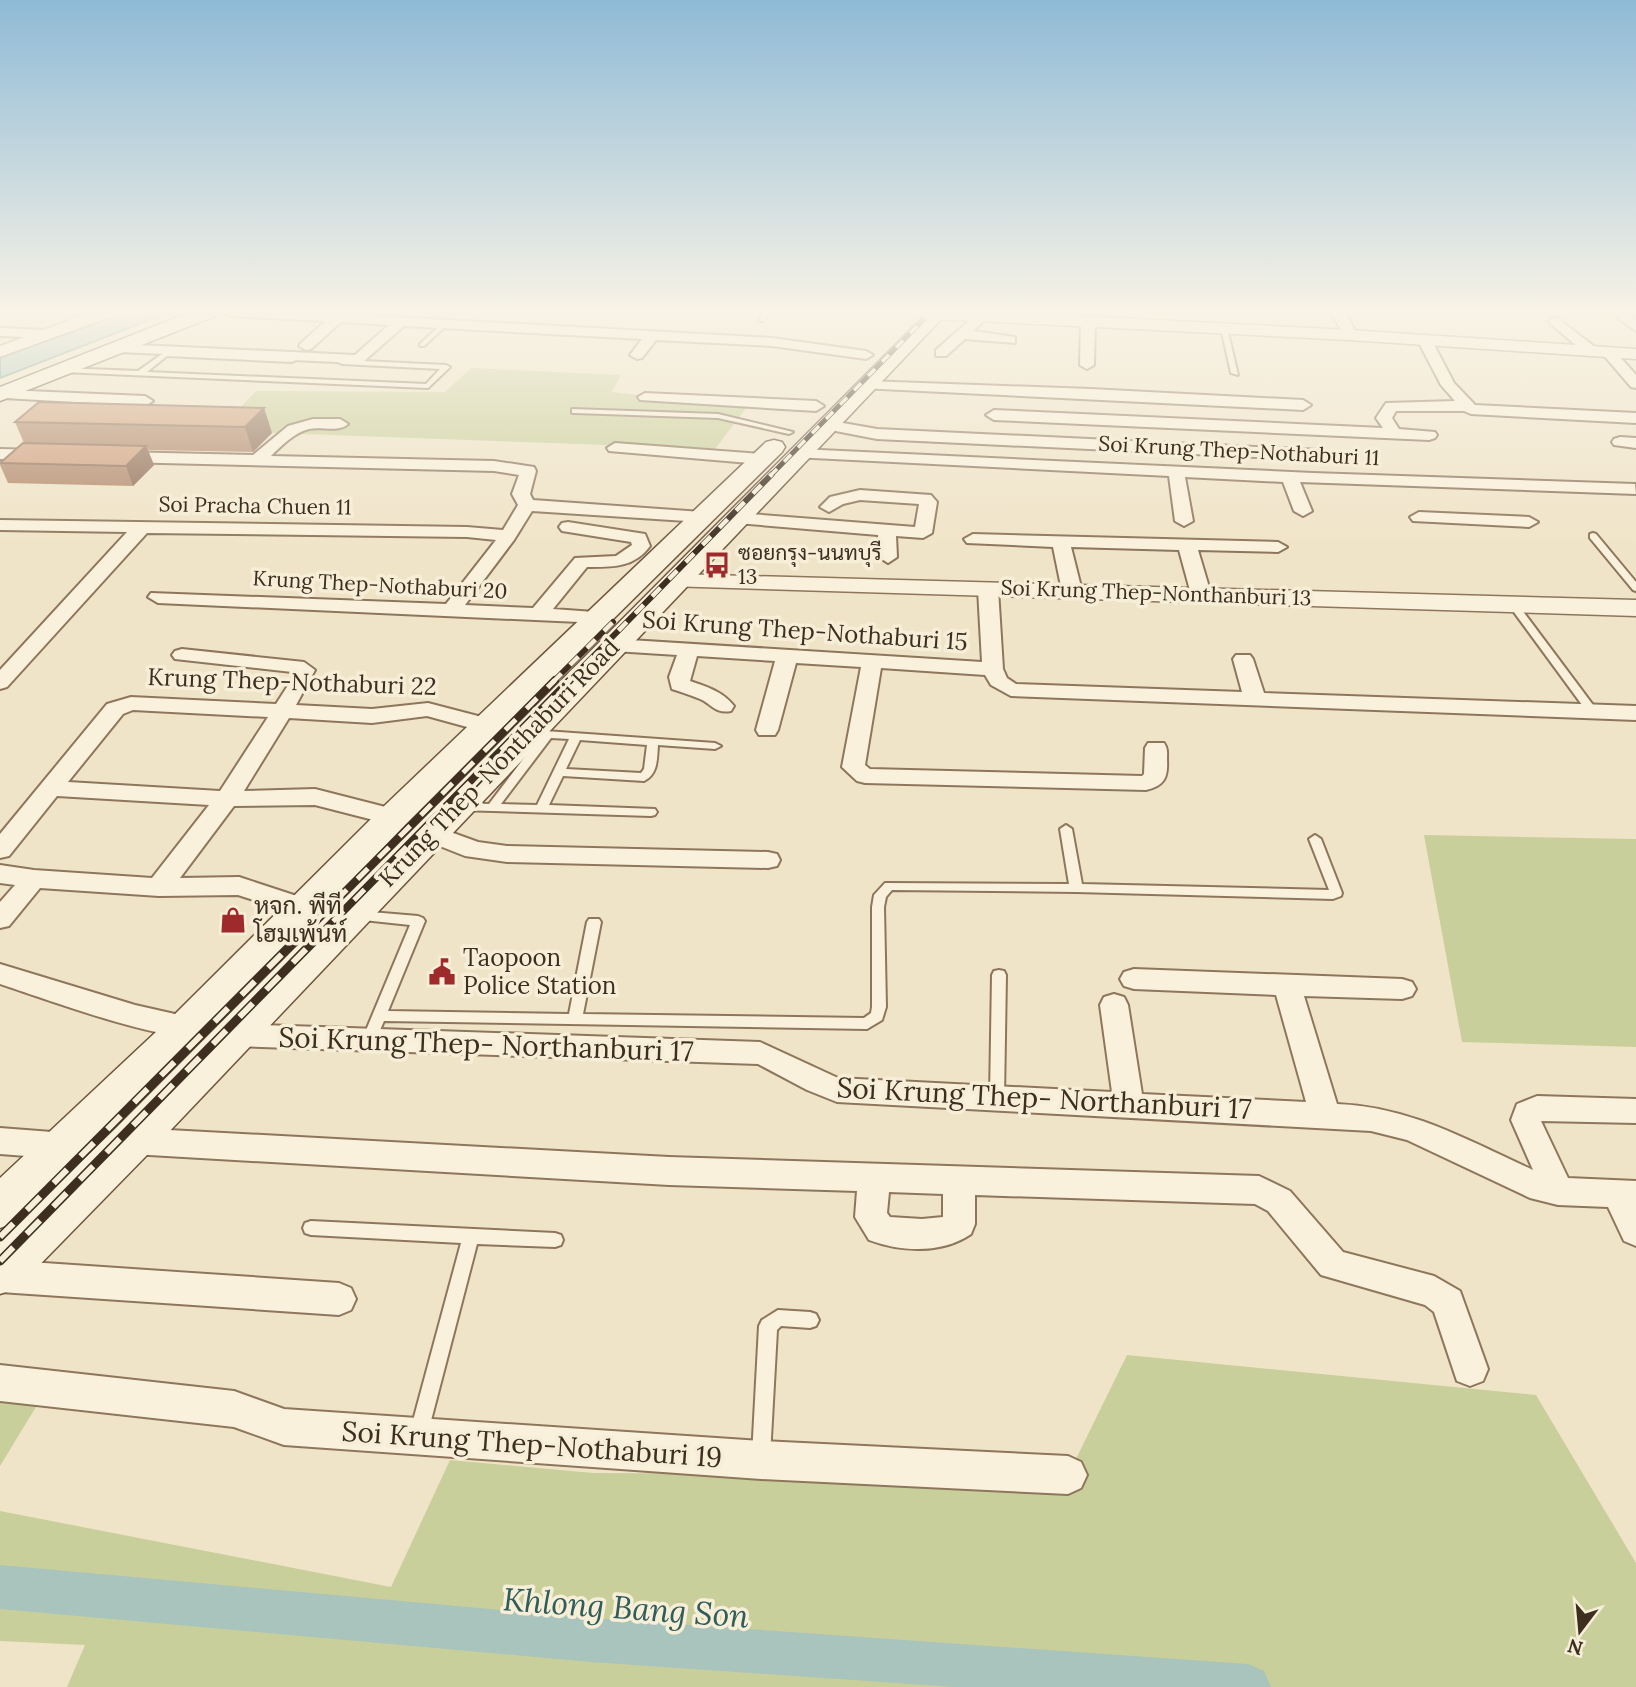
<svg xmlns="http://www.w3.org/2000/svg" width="1636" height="1687" viewBox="0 0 1636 1687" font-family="Lora,Sarabun,serif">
  <rect width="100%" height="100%" fill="#f0e4c8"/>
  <g fill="#c9cf9b">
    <path d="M471,368L621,375L612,392L747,407L715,449L217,431L256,391L445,392Z"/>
    <path d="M1424,835L1636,839V1047L1462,1042Z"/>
    <path d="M1127,1355L1536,1395L1636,1563V1687H67L85,1645L0,1641V1511L391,1587L450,1460L593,1473L1068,1475Z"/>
    <path d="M0,1398L39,1402L0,1466Z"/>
  </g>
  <path fill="#a9c4bc" stroke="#6f938a" stroke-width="2" d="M119,312H170L0,378V357Z"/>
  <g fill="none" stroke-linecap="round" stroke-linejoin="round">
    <path fill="#a9c4bc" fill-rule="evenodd" d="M0,1565L591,1618L1248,1664L1264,1671L1271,1687H954L591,1662L0,1609Z"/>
    <g stroke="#8d765c" stroke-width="4">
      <g id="service">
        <path d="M763,312H769L763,321H759Z"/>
        <path d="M443,323L448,324L424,346H420V344Z"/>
        <path d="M1224,326L1227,328L1238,375L1231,373L1221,328Z"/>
        <path d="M165,352L292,358L296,360L292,362L167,356L147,372L426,384L440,369L342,364L338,362L342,360L446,365L450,367L428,388L62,372L58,370L62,368L138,371Z"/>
        <path d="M572,409L718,414L793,432L789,434L718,418L575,413H572Z"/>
        <path d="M1593,533L1596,534L1636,582V591L1633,590L1590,538V534Z"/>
        <path d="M1513,601L1516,602L1596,709L1597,711L1596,713H1588L1508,604Z"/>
        <path d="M531,730L715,743L721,746L715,749L658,745C657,759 658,774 644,781L563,776L549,805L655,809L657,812L655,815L651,816L458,810L456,807L462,803L489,804L540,737L527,735L525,733ZM551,738L569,739L537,805L501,804ZM580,740L647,745L644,769L641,773L566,769Z"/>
        <path d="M1066,825L1072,829L1082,884L1329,890L1309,839L1315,835L1321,839L1342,893L1341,896L1333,899L1076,892L892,890L886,897L884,907L886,1007L882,1020L867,1029L384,1021L374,1044L369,1046L364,1044L362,1040L410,925L354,919L352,916L354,913L359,911L418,916L423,918L425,921L388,1011L569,1014L587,922L589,919H599L601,922L583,1014L864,1018L871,1013L872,1007V907L874,895L885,883L1069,884L1060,829Z"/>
        <path d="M999,970L1004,971L1006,975L1004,1098L1002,1102L997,1104L992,1102L990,1098L992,975L994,971Z"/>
        <path d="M311,1221L555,1233L561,1235L563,1240L561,1245L555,1247L477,1244L428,1432L426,1439L419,1441L412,1439L410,1432L461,1243L311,1235L305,1233L303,1228L305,1223Z"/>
        <path d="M778,1310L810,1312L816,1314L819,1320L816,1326L810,1328L781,1326L777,1330L770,1456L768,1463L761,1465L754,1463L752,1456L759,1326L762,1320Z"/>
      </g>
    </g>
    <g stroke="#8d765c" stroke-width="4">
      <g id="minor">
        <path d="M222,312H303L772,338L866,351L873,355L866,359L772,346L656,340L642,358L637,359L630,355L642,339L404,326L363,362L358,363L118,352L111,348L118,344L355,355L389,325L341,322L311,349L306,350L299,346L301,343L326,321L229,316Z"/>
        <path d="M979,312H988L990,315L973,331L1015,337V343L965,339L946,356H936V350Z"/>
        <path d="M1331,312H1345L1357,335L1355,338H1345Z"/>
        <path d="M1610,312H1625L1636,320V331Z"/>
        <path d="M1088,316L1095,320L1094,365L1087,369L1080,365L1081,320Z"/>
        <path d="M1556,317L1596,348V354H1586L1551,324L1549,321Z"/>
        <path d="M0,328L47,330L54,334L47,338L0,336Z"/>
        <path d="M1425,337L1432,341L1454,383L1475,405L1636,413V423L1471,414L1464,411H1396L1392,418L1399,429L1435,432L1437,435L1435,438L1429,440L994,420L986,415L994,410L1383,428L1376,418L1386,403L1455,401L1441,385L1418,341Z"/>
        <path d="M1608,348L1613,349L1636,375V388L1631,387L1601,352Z"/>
        <path d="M866,381L1091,389L1303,400L1311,405L1303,410L861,388L859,385Z"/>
        <path d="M4,390L145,396L153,401L145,406L4,398L0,397V391Z"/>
        <path d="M645,393L816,401L824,406L816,411L640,400L638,397Z"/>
        <path d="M313,419H340L348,424C338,433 322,426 309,429C294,433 282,445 271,456L494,461L534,467L536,471L530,494L533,500L702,512L711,517L702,522L532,511L514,540L465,605L533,608L575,558L616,556L632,545L631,542L562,531L559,527L562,523L568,522L645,534L650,546C634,568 612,567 587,567L553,609L608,613L611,617L601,623L158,603L148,597L151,593L446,604L496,540L467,537L147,533L7,687L0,689V670L127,532L0,530V520L467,527L503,530L518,505L512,494L519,475L494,471L120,462L112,457L120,452L253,455L288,426Z"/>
        <path d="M826,420L877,429L1321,450L1329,455L1321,460L877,439L820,428L818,425L820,422Z"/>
        <path d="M1620,437L1636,438V448L1614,445L1612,442L1614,439Z"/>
        <path d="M615,443L761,454L769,459L761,464L609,451L607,448Z"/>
        <path d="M0,449L41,450L49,455L41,460L0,459Z"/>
        <path d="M799,449L1313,473L1635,484L1636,494L1300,482L1312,511L1303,516L1294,511L1283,482L1185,477L1193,521L1184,526L1175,521L1169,476L793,457L791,454L793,451Z"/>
        <path d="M860,490L931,495L937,502L932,533L923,538L896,536L897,557L888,563L879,557L878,535L737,523L728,518L737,513L915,527L919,504L860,500L843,504L829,512L820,507L830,497Z"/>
        <path d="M1419,512L1529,517L1538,522L1529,527L1413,521L1410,517Z"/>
        <path d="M973,534L1278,542L1287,547L1278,552L1198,550L1211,594L1201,600L1191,594L1179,550L1071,547L1082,591L1072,597L1062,591L1053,547L967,543L964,539Z"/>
        <path d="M988,583L998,589L1003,669L1007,678L1016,684L1242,692L1233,659L1236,655H1250L1253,659L1264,693L1636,706V720L1011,696L991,685L985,675L881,668L865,765L870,769L1142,776L1144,774L1145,748L1148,743H1164C1168,749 1167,753 1167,760C1168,778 1164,786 1146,790L865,783L857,781L842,767L861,667L796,663L778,730L775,735H759L756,730L775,661L697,656L690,681C707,687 722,691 734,706L731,711C715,714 712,704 700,699C691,695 681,692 672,689L669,677L677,655L614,651L607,649L604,645L607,641L614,639L982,662L978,589Z"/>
        <path d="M182,649L304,662L315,670L296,705L372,709L428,703L497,721L500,726L497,731L489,733L427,716L372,723L289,718L244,791L315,789L401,811L405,817L401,823L393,825L315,805L234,806L180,878L239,877L312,901L316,907L312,913L303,916L238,895L159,896L40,888L9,926L0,928V902L15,885L0,883V865L34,870L152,878L209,805L57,796L9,856L0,858V834L107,704L131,697L276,704L294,676L292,672L175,659L172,655L175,651ZM133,710L268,717L220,791L68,782L123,714Z"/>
        <path d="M431,825L478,842L507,846L768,852L777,854L780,860L777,866L768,868L507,862L465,856L422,839L419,833L422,827Z"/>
        <path d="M0,964L135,1005L197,1019L201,1027L197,1035C167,1044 37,996 0,984Z"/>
        <path d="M1134,969L1402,979L1412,982L1416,989L1412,996L1402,999L1304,996L1337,1104C1411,1107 1467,1140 1533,1170L1511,1120L1517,1104L1537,1096L1636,1099V1123L1541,1121L1568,1178L1636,1181V1246L1624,1241L1608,1207L1558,1205L1530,1198L1407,1140L1371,1131L837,1102L807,1090L758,1064L235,1046L225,1043L221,1035L225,1027L235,1024L760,1042L838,1078L1112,1092L1100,1005L1104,997L1114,994L1124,997L1128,1005L1142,1094L1306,1102L1276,995L1134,989L1124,986L1120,979L1124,972Z"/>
        <path d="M0,1128L65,1133L76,1137L80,1146L76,1155L65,1159L0,1154Z"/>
        <path d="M132,1128L669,1157L1259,1176L1290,1191L1343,1252L1434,1276L1460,1291L1488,1369L1483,1381L1470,1386L1457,1381L1434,1312L1425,1305L1321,1275L1268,1211L1255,1204L975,1195V1224L971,1234C942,1254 901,1252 869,1240L855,1217L857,1191L669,1185L132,1154L121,1150L117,1141L121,1132ZM889,1192L943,1194V1217L922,1219L890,1217L887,1213Z"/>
        <path d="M0,1260L339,1283L351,1288L356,1299L351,1310L339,1315L0,1292Z"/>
        <path d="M0,1365L234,1391L284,1409L761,1441L1068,1456L1081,1462L1087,1475L1081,1488L1068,1494L761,1479L284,1445L234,1427L0,1401Z"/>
      </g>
    </g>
    <g stroke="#8d765c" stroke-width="3">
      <g id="tertiary">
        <path d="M91,312H115L113,316L0,357V346Z"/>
        <path d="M930,312H1000L1350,330L1636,349V359L1350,340L937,319L931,318Z"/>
        <path d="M676,574L1636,600V616L667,586L664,581L667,576Z"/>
      </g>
    </g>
    <g stroke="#6f573f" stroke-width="3">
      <g id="secondary">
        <path d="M191,312H217L215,316L0,401V387Z"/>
        <path d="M928,312H948L148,1154L17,1288L0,1294V1240L116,1128Z"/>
        <path d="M774,440L782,442L785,447L782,452L405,825L201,1038L16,1222L0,1228V1178L173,1016L381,809L766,442Z"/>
      </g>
    </g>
    <path stroke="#8d765c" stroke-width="2.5" stroke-dasharray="3.5 2" stroke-linecap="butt" d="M691,312H714"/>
    <use href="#service" fill="#faf1dc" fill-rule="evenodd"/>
    <use href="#minor" fill="#faf1dc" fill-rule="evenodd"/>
    <use href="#tertiary" fill="#faf1dc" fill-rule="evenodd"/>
    <use href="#secondary" fill="#faf1dc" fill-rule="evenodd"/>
    <g stroke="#3d2e20" stroke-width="5">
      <path id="rail-far3" d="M770,476L931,312"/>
    </g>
    <g stroke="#3d2e20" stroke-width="6">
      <g id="rail-far2">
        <path d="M553,682L613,622"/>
        <path d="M568,682L772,474"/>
      </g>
    </g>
    <g stroke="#3d2e20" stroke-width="8">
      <g id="rail-far1">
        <path d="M294,943L555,680"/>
        <path d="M312,943L570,680"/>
      </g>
    </g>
    <g stroke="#3d2e20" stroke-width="9">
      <g id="rail">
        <path d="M0,1237L295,941"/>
        <path d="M0,1261L314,941"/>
      </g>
    </g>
    <use href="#rail-far3" stroke="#f7eed8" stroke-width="3.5" stroke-dasharray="10" stroke-linecap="butt"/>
    <use href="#rail-far2" stroke="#f7eed8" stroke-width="4.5" stroke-dasharray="12" stroke-linecap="butt"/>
    <use href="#rail-far1" stroke="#f7eed8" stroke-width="5" stroke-dasharray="15" stroke-linecap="butt"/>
    <use href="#rail" stroke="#f7eed8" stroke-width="6" stroke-dasharray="19" stroke-linecap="butt"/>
  </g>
  <path fill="#b2896c" d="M264,408L272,433L253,452L148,450L154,465L133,486L8,483L0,465V463L24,443L15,422Z"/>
  <g fill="#916f58">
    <path d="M264,408L272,433L253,452L245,427Z"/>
    <path d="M146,446L154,465L133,486L126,466Z"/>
  </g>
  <g fill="#cf9f7d" stroke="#916f58" stroke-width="2">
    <path d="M39,402L264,408L245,427L15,422Z"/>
    <path d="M23,443L146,446L126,466L0,463Z"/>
  </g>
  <linearGradient id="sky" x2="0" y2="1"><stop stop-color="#8fbad6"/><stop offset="0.57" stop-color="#f8f3e6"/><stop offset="1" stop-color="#f8f3e6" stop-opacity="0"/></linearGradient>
  <rect width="1636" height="548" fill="url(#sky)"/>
  <defs>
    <g id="bus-bare" transform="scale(2.1)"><path d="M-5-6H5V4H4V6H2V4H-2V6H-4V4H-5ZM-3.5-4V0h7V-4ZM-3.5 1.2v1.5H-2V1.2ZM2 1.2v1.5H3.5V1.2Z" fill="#9e2a2b" stroke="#f7eed8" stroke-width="2.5" paint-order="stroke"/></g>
    <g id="shop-bare" transform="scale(2.1)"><path d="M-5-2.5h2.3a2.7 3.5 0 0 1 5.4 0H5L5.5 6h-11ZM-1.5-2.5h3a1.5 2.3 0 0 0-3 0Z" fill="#9e2a2b" stroke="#f7eed8" stroke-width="2.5" paint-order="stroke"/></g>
    <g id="civic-bare" transform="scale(2.1)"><path d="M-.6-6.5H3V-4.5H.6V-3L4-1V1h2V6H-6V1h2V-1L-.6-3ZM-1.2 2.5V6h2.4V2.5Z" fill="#9e2a2b" stroke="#f7eed8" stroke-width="2.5" paint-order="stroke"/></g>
  </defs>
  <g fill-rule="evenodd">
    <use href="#bus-bare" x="717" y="565"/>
    <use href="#shop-bare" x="233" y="920"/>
    <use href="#civic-bare" x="442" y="972"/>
  </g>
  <g text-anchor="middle" stroke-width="7" stroke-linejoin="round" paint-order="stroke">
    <g font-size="21" fill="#3d2e20" stroke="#f7eed8">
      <text transform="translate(1239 451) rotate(3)" y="7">Soi Krung Thep-Nothaburi 11</text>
      <text transform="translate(255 506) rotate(1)" y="7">Soi Pracha Chuen 11</text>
      <text transform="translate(380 585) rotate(3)" y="7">Krung Thep-Nothaburi 20</text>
      <text transform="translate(1156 593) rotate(2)" y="7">Soi Krung Thep-Nonthanburi 13</text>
    </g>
    <g font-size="21" fill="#3d2e20" stroke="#f7eed8" text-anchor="start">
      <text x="738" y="560">ซอยกรุง-นนทบุรี<tspan x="738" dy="24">13</tspan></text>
    </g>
    <g font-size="24" fill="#3d2e20" stroke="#f7eed8">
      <text transform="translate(805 631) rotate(4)" y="8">Soi Krung Thep-Nothaburi 15</text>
      <text transform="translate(292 682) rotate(2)" y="8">Krung Thep-Nothaburi 22</text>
      <text transform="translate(499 763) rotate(-46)" y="8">Krung Thep-Nonthaburi Road</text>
    </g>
    <g font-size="24" fill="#3d2e20" stroke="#f7eed8" text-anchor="start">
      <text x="254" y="914">หจก. พีที<tspan x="254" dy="28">โฮมเพ้นท์</tspan></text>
      <text x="463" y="966">Taopoon<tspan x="463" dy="28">Police Station</tspan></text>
    </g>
    <g font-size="28" fill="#3d2e20" stroke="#f7eed8">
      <text transform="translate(486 1044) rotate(2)" y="10">Soi Krung Thep- Northanburi 17</text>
      <text transform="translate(1044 1098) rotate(3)" y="10">Soi Krung Thep- Northanburi 17</text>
      <text transform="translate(532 1444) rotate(4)" y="10">Soi Krung Thep-Nothaburi 19</text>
    </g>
    <g font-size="32" font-style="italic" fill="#2f5d5a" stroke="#f7eed8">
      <text transform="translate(626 1608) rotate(4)" y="11">Khlong Bang Son</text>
    </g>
  </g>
  <g transform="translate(1580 1631) rotate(196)" stroke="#f7eed8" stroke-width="5" paint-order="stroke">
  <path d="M0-5L12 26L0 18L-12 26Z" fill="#3d2e20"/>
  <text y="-10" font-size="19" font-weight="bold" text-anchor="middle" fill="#3d2e20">N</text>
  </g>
</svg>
